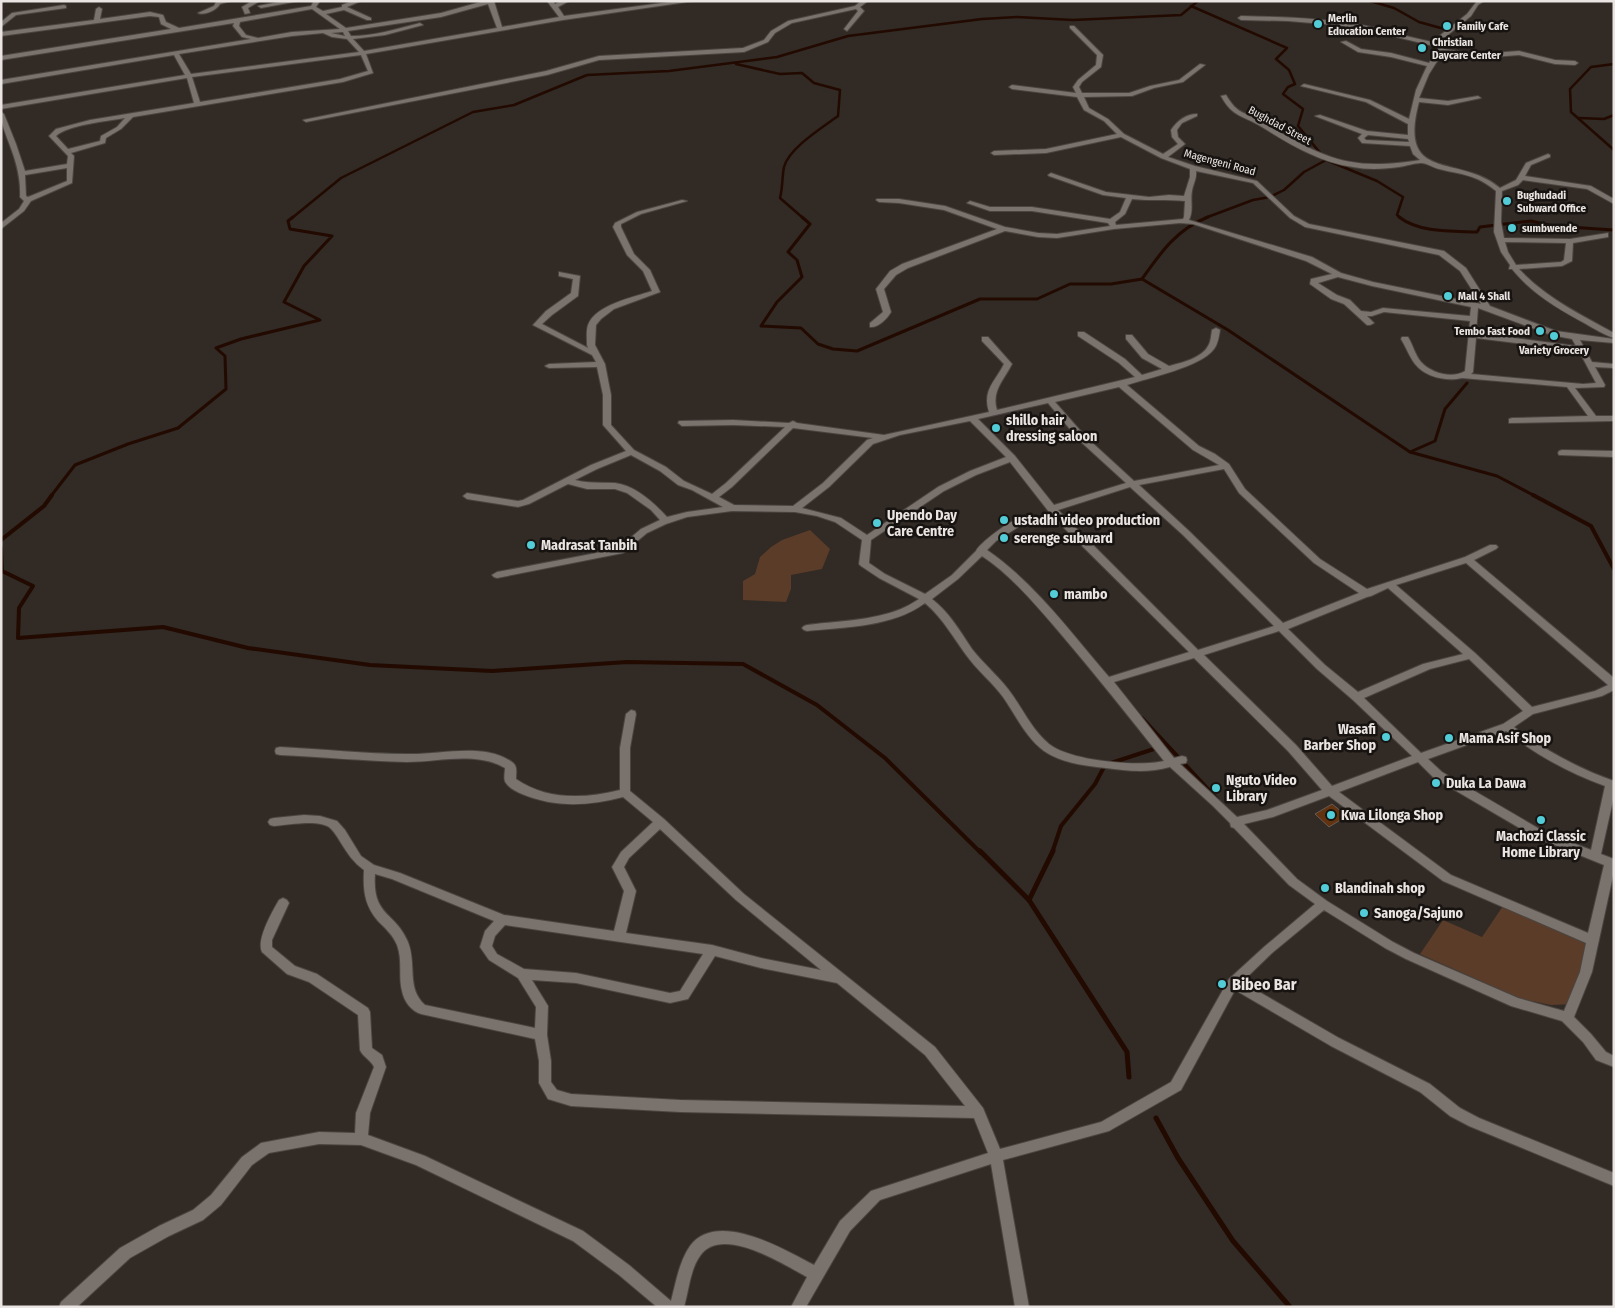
<svg xmlns="http://www.w3.org/2000/svg" width="1615" height="1308" viewBox="0 0 1615 1308" font-family="'Fira Sans Condensed',sans-serif">
  <rect width="100%" height="100%" fill="#312a25"/>
  <g fill="#5a3c29">
    <path d="M810,530L830,549L822,569L791,575V589L786,602L743,600V581L755,574L760,557L771,547L782,540Z"/>
    <path d="M1503,906L1586,939L1593,952L1576,1004L1551,1005L1521,999L1420,954L1443,920L1482,937Z"/>
  </g>
  <g fill="none" stroke-linecap="round" stroke-linejoin="round">
    <g stroke="#220a00" stroke-width="2.5">
      <path d="M1370,1L1394,8L1419,22L1448,30"/>
      <path d="M1191,6L1287,48L1276,59L1289,70L1295,84L1288,87L1283,94L1303,109L1298,126L1326,160L1377,181L1403,197L1397,215L1401,218"/>
      <path d="M736,64L780,74L802,73L814,83L840,90L838,116C823,127 789,148 784,167C782,176 783,186 780,198L803,218"/>
      <path d="M1614,64L1591,67L1570,89L1571,112L1614,150"/>
      <path d="M1579,118L1604,119L1614,115"/>
      <path d="M292,218L341,178L473,112L514,105L587,75L669,71L777,57L848,36L982,19L1017,17L1073,20L1181,15L1198,1"/>
      <path d="M1205,218L1253,200L1270,197L1284,190L1304,172L1326,160"/>
    </g>
    <g stroke="#220a00" stroke-width="3">
      <path d="M802,217L810,224L788,252L797,260L802,277L777,302L761,326L801,328L818,344L833,349L857,351L980,299H1037L1070,284H1111L1142,279"/>
      <path d="M1208,217C1177,229 1161,252 1142,279L1228,330L1410,452L1497,476L1535,496"/>
      <path d="M1399,217C1420,233 1451,231 1477,232L1480,227L1531,221L1553,226L1614,230"/>
      <path d="M1410,452L1435,441L1445,409L1467,383"/>
      <path d="M51,496L75,465L128,444L178,428L226,389L225,356L216,348L241,339L320,320L284,302L304,266L332,236L290,229L288,221L293,217"/>
    </g>
    <g stroke="#220a00" stroke-width="4">
      <path d="M1533,495L1591,526L1614,569"/>
      <path d="M1,540L44,506L52,495"/>
      <path d="M1,548L2,571L33,586L19,608L18,638L163,627L248,648L370,665L492,671L627,662L743,664L817,705L885,758L981,853"/>
      <path d="M1142,718L1217,799"/>
      <path d="M1052,853L1061,826L1095,784L1105,765L1160,747"/>
    </g>
    <g stroke="#220a00" stroke-width="5">
      <path d="M980,851L1029,900L1127,1052L1129,1077"/>
      <path d="M1029,900L1053,851"/>
      <path d="M1156,1118L1178,1158L1233,1241L1290,1307"/>
    </g>
  </g>
  <path fill="#633310" stroke="#645c57" d="M1332,804L1347,816L1329,827L1315,814Z"/>
  <g fill="none" stroke-linecap="round" stroke-linejoin="round">
    <g stroke="#4b4541" stroke-width="2">
      <g id="street">
        <path d="M231,1L220,4C217,10 204,16 198,13L214,6L216,2Z"/>
        <path d="M252,1H260L248,8L250,13L245,14L242,7Z"/>
        <path d="M283,1H299L261,8L258,6Z"/>
        <path d="M314,1H320L316,7L323,11L342,7V5L352,1H361L347,7L371,18V20H367L344,10L326,14L346,28L441,13L484,1H494L502,27L559,17L547,1H553L555,4L561,1H569L558,7L564,16L677,1H694L563,20L366,54L373,73L343,82L133,117L121,129L106,138L105,143L71,153L74,156L72,183L31,201L24,211L1,229V223L19,209L24,201L20,197C21,178 16,161 9,143C5,132 1,124 1,112L4,114L16,144L25,171L67,164L68,156L49,136L56,129L90,120L194,103L187,78L1,109V105L185,75L174,55L1,84V80L251,39L242,37L233,26L234,23L1,60V56L171,29L161,24L159,17L150,16L1,36V32L94,20L96,9L99,7L102,9L100,19L150,12L163,15L166,22L179,28L311,6ZM488,4L497,28L364,51L353,39L385,35L423,25L420,23C397,29 374,36 351,36L348,31L441,17ZM312,9L340,29L292,32L258,38L246,35L239,26L240,22ZM343,32L345,36L331,33ZM323,33L332,37L347,39L359,52L191,74L179,54L292,36ZM361,55L368,71L340,79L200,102L192,77ZM125,118L117,127L101,136L100,141L68,149L56,136C67,125 109,121 125,118ZM67,168V181L28,197L26,196L25,175Z"/>
        <path d="M861,1H868L860,7L864,11L847,31L844,29L858,11L856,9L792,23L775,33L768,42L744,52L599,60L547,75L306,122L303,120L546,71L599,56L743,48L764,40L771,31L788,21L855,6Z"/>
        <path d="M1477,1H1484L1478,5L1471,16L1443,39L1444,49L1479,54L1519,51L1555,60L1575,61L1578,63L1575,65L1555,64L1519,55L1479,58L1443,52L1429,74L1419,98L1448,101L1478,96L1481,98L1448,105L1419,102C1397,184 1459,153 1500,188L1516,180L1526,163L1548,154L1550,155V157L1531,165L1525,176L1591,186L1614,199V204L1587,189L1523,180L1518,185L1502,191L1501,222L1504,238L1570,239L1608,233V237L1573,243L1572,261L1562,266L1519,269C1546,298 1580,314 1614,333V338C1604,335 1595,329 1586,324C1559,309 1532,294 1512,269H1509L1510,265L1501,252L1494,232L1496,191C1476,174 1462,175 1439,169C1434,168 1427,163 1421,163C1414,163 1406,166 1399,167C1384,169 1368,170 1353,167C1319,162 1291,145 1262,127C1243,115 1233,118 1221,96L1226,95C1239,116 1242,110 1261,121C1322,157 1347,172 1420,160L1413,154L1410,146L1362,143L1358,138L1362,134L1315,116L1320,115L1367,131L1408,135V124L1366,102L1301,86L1304,84L1370,100L1409,119L1416,90L1427,66L1391,57L1358,52L1341,42L1346,41L1361,49L1391,53L1429,63L1438,50V47L1367,30L1336,25L1288,21L1241,20L1238,18L1241,16C1283,17 1325,18 1367,26C1391,31 1414,39 1438,43V37L1467,14ZM1368,135L1408,139L1409,142L1366,140L1364,138ZM1505,242L1566,243L1564,260L1561,262L1516,265L1508,252Z"/>
        <path d="M64,5L66,6V8L16,15L1,27V22L12,13Z"/>
        <path d="M1070,26H1074L1103,55L1101,67L1082,82L1079,87L1082,93H1129L1150,86L1179,80L1200,64L1205,65L1183,82L1154,88L1132,96L1084,97L1089,108L1108,119L1124,134L1163,154L1178,144L1172,137L1171,130C1177,121 1186,114 1197,114V116L1182,123L1177,130L1178,137L1185,144L1168,157L1195,166L1257,181L1294,216L1309,224L1444,251L1466,268L1490,306L1556,331L1614,339V343L1580,340L1592,362L1614,364V368L1595,367L1605,385L1604,387L1575,388L1596,416H1614V421L1509,423V419L1512,418L1588,416L1567,387L1462,378C1447,382 1425,377 1415,364C1409,356 1406,347 1401,339L1402,337H1408C1413,345 1415,355 1421,362C1431,373 1452,379 1465,371L1470,321L1384,312L1372,316H1367L1374,323L1370,325H1367L1344,304L1331,299L1310,284L1311,279L1332,274L1306,261L1193,224L1180,223L1114,229L1057,238L1038,237L1005,231L908,268L896,275L884,289L891,312C887,319 878,328 870,327V323L883,312L876,289L890,271L902,264L997,229L944,210L899,203L879,202L876,200L877,199H899L945,206L1005,227L1038,233L1057,234L1110,226L1108,223L1032,211H990L967,203L970,201L990,207H1032L1110,219L1120,212L1126,198L1103,195L1049,176L1048,175L1051,173L1106,192L1149,197L1169,195L1184,196L1190,177V169L1161,158L1121,137L1046,153L994,155L991,153L994,151L1046,149L1117,134L1104,121L1084,110L1077,97L1012,89L1009,87L1012,85L1076,93L1073,87L1078,80L1096,65L1097,55L1070,28ZM1196,171L1253,183L1290,218L1305,227L1439,255L1460,271L1481,304L1373,282L1341,273L1312,257L1189,220C1194,210 1190,201 1192,191C1193,184 1197,179 1196,171ZM1132,199C1150,201 1167,199 1185,201L1184,217L1183,219L1116,225L1115,222L1125,214ZM1338,277L1372,286L1471,307L1470,316L1383,308L1371,312L1361,311L1350,300L1337,295L1318,283ZM1478,308L1551,335L1572,339L1576,346L1476,333ZM1476,338L1579,351L1596,383L1583,384L1471,374L1473,372Z"/>
        <path d="M682,200L687,201L641,214L621,224V227L634,254L650,270L660,292L614,309L601,319L596,325L595,345L605,364L611,395V425L634,450L666,467L684,481L712,494L726,483L785,427L733,425L682,426L678,423L679,421L733,420L789,423L793,421L797,423L884,435L989,412C982,390 995,382 1004,364L982,341V337H988L1012,364C1004,380 991,391 997,410L1135,377L1119,363L1078,336V332H1084L1125,359L1142,375L1162,369L1142,358L1126,339V335H1132L1148,354L1169,366C1181,363 1202,358 1208,346C1211,342 1211,335 1212,330L1216,328L1220,330C1219,336 1218,344 1214,349C1201,367 1148,378 1127,385L1199,446L1215,454L1229,464L1245,489L1320,559L1367,589L1465,557L1490,545H1496L1498,547L1496,549L1474,560L1614,678V690L1602,696L1533,714L1514,727C1545,750 1577,768 1614,781V796L1601,854L1614,859V871L1592,972L1574,1017L1591,1034L1606,1052L1614,1056V1067L1596,1060L1583,1042L1562,1021L1511,1006L1406,959L1385,948L1324,910L1272,953L1242,982L1339,1038L1430,1084L1460,1108L1479,1118L1614,1173V1186L1469,1126L1450,1116L1420,1092L1331,1046L1235,990L1181,1090L1109,1131L1003,1160L1029,1307H1015L991,1164L880,1200L850,1231L806,1307H791L807,1277C783,1264 721,1224 700,1256C690,1270 689,1290 684,1307H657L619,1275L573,1241L416,1165L361,1145L319,1144L269,1153L252,1165L221,1205L203,1220L169,1236L130,1258L77,1307H59L61,1302L120,1248L159,1226L193,1210L211,1195L242,1157L261,1143L319,1132L355,1133L356,1113L374,1067C371,1060 363,1057 360,1050L358,1015L309,982L287,974L262,952C256,940 272,912 279,900L283,898L287,900L289,903L272,940V947L295,966L317,974L368,1008L370,1012L372,1048L382,1055L386,1067L370,1113L368,1135L425,1156L583,1231L629,1265L671,1301C676,1282 679,1262 690,1246C717,1209 785,1250 814,1265L840,1221L871,1191L988,1153L974,1118L680,1112L571,1106L548,1099L539,1083V1061L535,1039L421,1014C411,1011 404,1001 402,991C398,976 403,961 397,945C393,935 385,928 378,921C364,905 363,889 364,870C353,862 348,854 341,843C338,838 334,831 329,827C317,819 288,825 274,826L270,825L268,822L270,819L274,818L304,815L320,816L337,821L345,830L361,856L374,865L400,873L504,915L614,931L624,891L612,867L621,852L653,822L623,797C589,806 555,808 522,794C517,792 509,788 506,783C503,780 505,772 505,768C476,751 439,762 407,762C365,761 322,757 280,755L276,754L275,751L276,748L280,747C322,749 365,754 407,754C440,755 483,742 512,762C518,766 516,773 516,779C546,800 584,799 620,790V748L626,714L631,710L635,711L636,714L630,748V791L664,819L744,894L935,1047L983,1108L1000,1149L1101,1122L1171,1082L1229,979L1264,947L1315,904L1289,885L1234,828L1231,827L1230,823L1213,806L1170,767C1149,773 1127,771 1106,768C1086,766 1061,763 1044,751C1026,738 1015,714 1003,697C993,683 980,673 970,660C955,641 944,619 925,603C893,627 846,627 807,631L804,630L802,628L804,626L807,625C844,620 888,621 919,599L879,578L861,566L859,564L862,540L835,522L817,516L795,512L732,511L687,517L666,524L647,533L623,553L497,578L494,577L492,575L497,572L617,549L641,529L660,520L651,510L627,493L615,489H587L568,484L529,504L518,507L467,499L463,496L467,493L518,501L523,500L591,465L626,451L603,425V395L597,367L549,368L545,366L549,364L596,362L592,355L533,325L546,311L571,293L573,279L559,276V272L580,276L578,296L552,315L542,324L588,348L587,345C587,339 586,331 588,325C595,305 634,297 652,291L643,271L627,255L613,227L615,223L637,212ZM1119,387L1193,450L1219,465L1134,481L1086,437L1055,402ZM1048,403L1080,441L1126,483L1054,505L1015,456L978,419ZM970,421L1006,457L970,471L938,487L867,535L841,518L802,508L829,487L873,444L900,435ZM793,428L873,438L867,440L823,483L793,506L734,505L719,497L732,487ZM631,455L660,471L678,485L692,490L723,507L687,512L667,517C654,503 635,485 615,483C601,482 589,484 575,480L597,469ZM1010,462L1053,517C1043,517 1031,516 1021,518C1010,520 980,543 976,551L952,575L925,594L885,574L869,563L871,540L944,491L976,475ZM1224,469L1239,493L1314,563L1359,593L1283,623L1189,531L1139,485ZM1130,487L1183,535L1274,626L1198,650L1058,510ZM1058,522L1189,652L1109,677C1071,633 1035,583 987,550L996,541L1023,524ZM982,556C1012,576 1036,605 1060,633C1096,675 1130,718 1164,761C1138,767 1070,761 1049,744C1031,729 1022,707 1008,689C997,675 983,663 972,649C960,631 949,612 932,599L958,579ZM1466,563L1608,685L1595,691L1532,707L1475,653L1396,585ZM1388,588L1463,654L1423,664L1358,692L1325,665L1288,629L1367,597L1371,596ZM1279,631L1317,669L1353,700L1412,756L1332,786L1296,745L1204,655ZM1194,658L1288,751L1322,790L1267,810L1237,817L1180,764L1186,763L1187,760L1186,757L1182,756L1174,758L1114,682ZM1469,659L1523,711L1503,724L1421,753L1364,698L1430,669ZM1506,731C1536,755 1569,773 1605,786L1591,850L1543,831L1442,772L1428,759ZM1418,762L1434,778L1535,837L1604,865L1588,933L1451,875L1339,792ZM1329,796L1443,881L1586,943L1580,972L1564,1011L1518,998L1414,953L1393,942L1327,901L1297,879L1244,824L1273,817ZM660,829L736,900L821,970L761,958L712,945L626,933L636,891L624,867L629,858ZM375,874L392,879L494,921L485,931L480,947L489,960L518,978L536,1007L535,1028L425,1005C406,988 417,965 408,942C395,911 372,917 375,874ZM505,925L703,954L680,991L670,993L576,973L524,969L497,954L492,946L495,936ZM715,956L761,968L837,983L925,1055L965,1106L680,1100L571,1094L557,1090L551,1082V1061L547,1035L548,1006L532,980L576,983L670,1003L688,999Z"/>
        <path d="M1562,450L1614,451V457L1559,455L1558,453L1559,451Z"/>
      </g>
    </g>
    <use href="#street" fill="#7a726c" fill-rule="evenodd"/>
  </g>
  <g fill="#52ccd6" stroke="#171311" stroke-width="2">
    <circle cx="1318" cy="24" r="5"/>
    <circle cx="1447" cy="26" r="5"/>
    <circle cx="1422" cy="48" r="5"/>
    <circle cx="1507" cy="201" r="5"/>
    <circle cx="1512" cy="228" r="5"/>
    <circle cx="1448" cy="296" r="5"/>
    <circle cx="1540" cy="331" r="5"/>
    <circle cx="1554" cy="336" r="5"/>
    <circle cx="996" cy="428" r="5"/>
    <circle cx="1004" cy="520" r="5"/>
    <circle cx="877" cy="523" r="5"/>
    <circle cx="1004" cy="538" r="5"/>
    <circle cx="531" cy="545" r="5"/>
    <circle cx="1054" cy="594" r="5"/>
    <circle cx="1386" cy="737" r="5"/>
    <circle cx="1449" cy="738" r="5"/>
    <circle cx="1436" cy="783" r="5"/>
    <circle cx="1216" cy="788" r="5"/>
    <circle cx="1331" cy="815" r="5"/>
    <circle cx="1541" cy="820" r="5"/>
    <circle cx="1325" cy="888" r="5"/>
    <circle cx="1364" cy="913" r="5"/>
    <circle cx="1222" cy="984" r="5"/>
  </g>
  <g text-anchor="middle" stroke-width="5" stroke-linejoin="round" paint-order="stroke">
    <g font-size="11" font-weight="bold" fill="#eae5e2" stroke="#171311" text-anchor="start">
      <text x="1328" y="22">Merlin<tspan x="1328" dy="13">Education Center</tspan></text>
      <text x="1457" y="30">Family Cafe</text>
      <text x="1432" y="46">Christian<tspan x="1432" dy="13">Daycare Center</tspan></text>
      <text x="1517" y="199">Bughudadi<tspan x="1517" dy="13">Subward Office</tspan></text>
      <text x="1522" y="232">sumbwende</text>
      <text x="1458" y="300">Mall 4 Shall</text>
      <text x="1530" y="335" text-anchor="end">Tembo Fast Food</text>
      <text x="1554" y="354" text-anchor="middle">Variety Grocery</text>
    </g>
    <g font-size="11" fill="#eae5e2" stroke="#171311">
      <text transform="translate(1280 125) rotate(28)" y="4">Bughdad Street</text>
      <text transform="translate(1220 162) rotate(15)" y="4">Magengeni Road</text>
    </g>
    <g font-size="14" font-weight="bold" fill="#eae5e2" stroke="#171311" text-anchor="start">
      <text x="1006" y="425">shillo hair<tspan x="1006" dy="16">dressing saloon</tspan></text>
      <text x="887" y="520">Upendo Day<tspan x="887" dy="16">Care Centre</tspan></text>
      <text x="1014" y="525">ustadhi video production</text>
      <text x="1014" y="543">serenge subward</text>
      <text x="541" y="550">Madrasat Tanbih</text>
      <text x="1064" y="599">mambo</text>
      <text x="1376" y="734" text-anchor="end">Wasafi<tspan x="1376" dy="16">Barber Shop</tspan></text>
      <text x="1459" y="743">Mama Asif Shop</text>
      <text x="1226" y="785">Nguto Video<tspan x="1226" dy="16">Library</tspan></text>
      <text x="1446" y="788">Duka La Dawa</text>
      <text x="1341" y="820">Kwa Lilonga Shop</text>
      <text x="1541" y="841" text-anchor="middle">Machozi Classic<tspan x="1541" dy="16">Home Library</tspan></text>
      <text x="1335" y="893">Blandinah shop</text>
      <text x="1374" y="918">Sanoga/Sajuno</text>
    </g>
    <g font-size="16" font-weight="bold" fill="#eae5e2" stroke="#171311" text-anchor="start">
      <text x="1232" y="990">Bibeo Bar</text>
    </g>
  </g>
  <rect width="1615" height="1308" fill="none" stroke="#eae5e2" stroke-width="5"/>
</svg>
